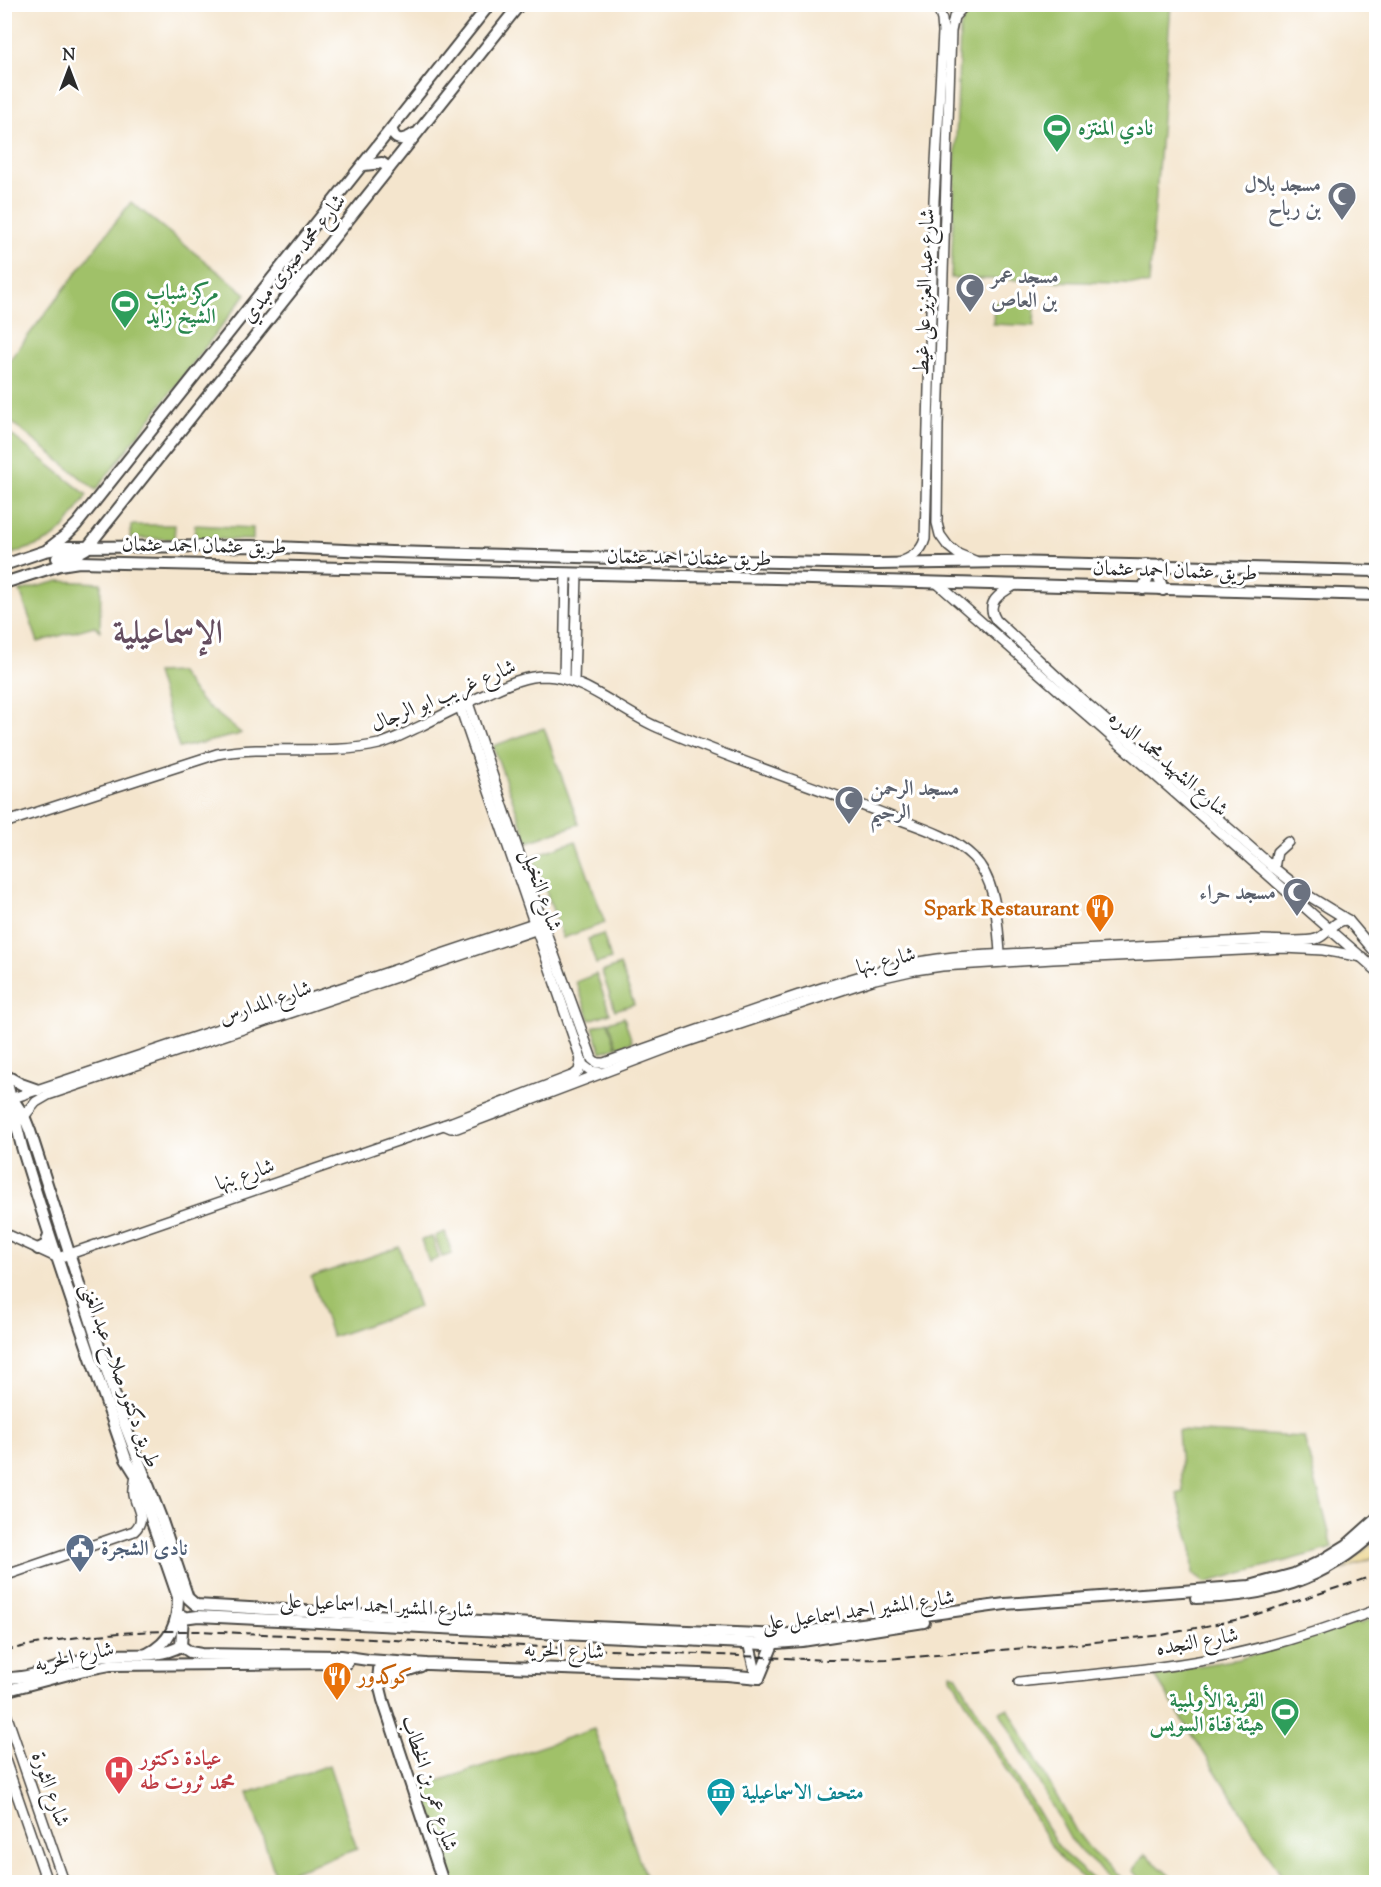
<svg xmlns="http://www.w3.org/2000/svg" width="1381" height="1887" viewBox="0 0 1381 1887" font-family="'Sorts Mill Goudy',Amiri,serif">
  <rect width="100%" height="100%" fill="#fff"/>
  <filter id="ink" filterUnits="userSpaceOnUse"><feTurbulence type="fractalNoise" baseFrequency=".0167" numOctaves="2"/><feDisplacementMap in="SourceGraphic" scale="12" xChannelSelector="R" yChannelSelector="G"/><feConvolveMatrix kernelMatrix="1 2 1 2 8 2 1 2 1" color-interpolation-filters="sRGB"/></filter>
  <filter id="wash" filterUnits="userSpaceOnUse"><feTurbulence type="fractalNoise" baseFrequency=".008" numOctaves="4" result="noise"/><feDisplacementMap in="SourceGraphic" scale="24" xChannelSelector="R" yChannelSelector="G"/><feGaussianBlur stdDeviation="1.35" result="paint"/><feColorMatrix in="noise" values="0 0 0 0 0 0 0 0 0 0 0 0 0 0 0 0 0 1.4 0 .05"/><feComposite in="paint" operator="in"/></filter>
  <g filter="url(#wash)">
    <rect width="100%" height="100%" fill="#f4e5cd"/>
    <g fill="#a0c169" stroke="#66764a" stroke-width="1.5">
      <path d="M976,5H1171L1149,284L951,278L960,29L968,9Z"/>
      <path d="M131,202L246,294L96,490L5,417V366Z"/>
      <path d="M994,302L1035,304L1034,326L993,324Z"/>
      <path d="M4,429L87,495C76,511 65,533 47,541C36,547 23,550 11,554L4,535Z"/>
      <path d="M131,525H175L174,539L130,538Z"/>
      <path d="M195,525L253,528V540L194,539Z"/>
      <path d="M59,581L101,583L100,631L94,626L38,642L20,591Z"/>
      <path d="M179,672L200,700L241,733L237,735L179,748L156,673Z"/>
      <path d="M544,728L579,824L528,842L493,746Z"/>
      <path d="M576,841L605,923L563,938L533,856Z"/>
      <path d="M603,934L611,959L596,964L588,939Z"/>
      <path d="M620,965L634,1004L615,1010L602,972Z"/>
      <path d="M596,974L610,1013L590,1020L576,982Z"/>
      <path d="M624,1017L632,1042L617,1047L609,1022Z"/>
      <path d="M608,1022L616,1047L601,1052L593,1027Z"/>
      <path d="M445,1232L452,1254L442,1257L435,1236Z"/>
      <path d="M432,1237L439,1258L429,1262L421,1240Z"/>
      <path d="M399,1247L419,1307L332,1337L311,1277Z"/>
      <path d="M1178,1431L1304,1437L1333,1548L1205,1583L1193,1574L1192,1549L1177,1494L1183,1492Z"/>
      <path d="M1376,1616V1882H1286L1153,1673L1239,1659L1357,1623L1361,1624Z"/>
      <path d="M951,1673L956,1675L1061,1851L1096,1882H1088L1063,1862L1052,1847L951,1677Z"/>
      <path d="M1008,1708L1076,1831L1092,1852L1126,1882H1115L1082,1853L1071,1840L1000,1712Z"/>
      <path d="M594,1729L647,1882H451L420,1787Z"/>
      <path d="M329,1765L357,1849L276,1877L248,1793Z"/>
      <path d="M1145,1854L1177,1882H1144L1132,1871Z"/>
    </g>
    <path fill="#eeda9e" stroke="#8c8264" stroke-width="1.5" d="M1376,1541V1556L1344,1570L1346,1566Z"/>
  </g>
  <g filter="url(#ink)">
    <g fill="none" stroke-linecap="round" stroke-linejoin="round">
      <g stroke="#494743" stroke-width="12">
        <g id="secondary">
          <path d="M966,4L954,17L951,31L938,425L937,523L940,535L948,546L958,554L975,561"/>
          <path d="M898,563C911,558 921,553 925,539L934,200L943,32L942,20L937,4"/>
          <path d="M937,583L1376,970"/>
          <path d="M1015,585C1001,593 984,602 996,620L1069,688L1274,868L1309,896L1348,920L1376,953"/>
          <path d="M564,679L566,574"/>
          <path d="M574,681L577,574"/>
          <path d="M468,703L544,927L592,1059L597,1063H604C669,1040 734,1017 799,995C851,979 900,962 954,957L1262,940C1276,940 1304,943 1316,939C1329,935 1332,920 1348,920"/>
          <path d="M460,707L583,1065L591,1071L601,1073"/>
          <path d="M4,823L217,754C270,744 328,756 379,744C394,740 407,732 421,726C442,715 463,705 484,695C504,686 522,676 545,676C584,677 622,712 657,727C731,759 808,784 882,813C912,825 950,834 973,857C999,883 997,928 1001,962"/>
          <path d="M1274,868L1277,852L1288,842"/>
          <path d="M7,1100L537,922"/>
          <path d="M21,1120L36,1102L48,1095L544,927"/>
          <path d="M444,1125L451,1128H457L671,1047L875,979L915,970L942,966L1053,959L1284,948L1323,950L1362,957"/>
          <path d="M4,1233L58,1258L452,1122L574,1075L579,1071L581,1059"/>
          <path d="M4,1576L134,1531C147,1519 137,1510 134,1495C133,1489 135,1482 136,1476"/>
          <path d="M1019,1682C1082,1675 1147,1671 1210,1659C1267,1648 1322,1631 1376,1610"/>
          <path d="M4,1708L64,1882"/>
          <path d="M4,1757L47,1882"/>
        </g>
      </g>
      <g stroke="#494743" stroke-width="14">
        <g id="primary">
          <path d="M392,130C395,143 405,140 414,134"/>
          <path d="M364,165L382,163L389,168"/>
          <path d="M48,549L66,535L77,524L490,4"/>
          <path d="M57,558L77,554L86,549L520,4"/>
          <path d="M4,565L45,551L66,547L253,546L391,552L692,560L875,564L1007,562L1376,571"/>
          <path d="M1162,565L1159,578L1163,590"/>
          <path d="M4,583L60,565L79,562L776,578L1376,595"/>
          <path d="M1143,589L1148,578L1146,565"/>
          <path d="M4,1074C13,1100 16,1128 24,1154C55,1256 91,1358 126,1459L136,1475L178,1597C178,1623 171,1642 147,1654"/>
          <path d="M5,1075L21,1084L38,1090"/>
          <path d="M12,1098L24,1116L30,1131L121,1415L161,1518L188,1598L196,1605L569,1626L782,1635L1005,1604L1250,1586L1294,1574L1321,1561L1347,1545L1376,1519"/>
          <path d="M4,1105L14,1126"/>
          <path d="M38,1249L46,1245L49,1234"/>
          <path d="M1196,1598C1267,1597 1324,1581 1376,1531"/>
          <path d="M183,1618L198,1616L764,1644L802,1641L924,1622"/>
          <path d="M749,1644L755,1670L759,1678"/>
          <path d="M181,1646L190,1652L201,1654L341,1656L368,1660L427,1664L727,1675L759,1678"/>
          <path d="M181,1646L183,1616"/>
          <path d="M380,1661L378,1680L383,1700L443,1882"/>
          <path d="M4,1678C37,1679 67,1661 99,1656C125,1652 156,1660 181,1646"/>
          <path d="M759,1678L773,1644"/>
          <path d="M378,1680L421,1666"/>
          <path d="M4,1691L84,1670L110,1665L347,1663"/>
        </g>
      </g>
      <use href="#secondary" stroke="#fff" stroke-width="9"/>
      <use href="#primary" stroke="#fff" stroke-width="10"/>
      <path stroke="#2b2b2b" stroke-width="2" stroke-dasharray="9 4.5" stroke-linecap="butt" d="M4,1651C69,1635 133,1630 199,1631L827,1660L887,1659L1076,1644L1162,1635L1245,1618L1376,1575"/>
    </g>
  </g>
  <defs>
    <g id="stadium-pin" transform="scale(1.5)"><path d="M0 17L-7.5 6A9.5 9.5 0 1 1 7.5 6Z" fill="#2e9e5b" stroke="#fff"/><path d="M0-5a6.5 5 0 1 0 0 10a6.5 5 0 1 0 0-10ZM-3.5-1.8h7v3.6h-7Z" fill="#fff"/></g>
    <g id="mosque-pin" transform="scale(1.5)"><path d="M0 17L-7.5 6A9.5 9.5 0 1 1 7.5 6Z" fill="#6b7280" stroke="#fff"/><path d="M3.5-4.9A6 6 0 1 0 3.5 4.9A5 5 0 1 1 3.5-4.9Z" fill="#fff"/></g>
    <g id="restaurant-pin" transform="scale(1.5)"><path d="M0 17L-7.5 6A9.5 9.5 0 1 1 7.5 6Z" fill="#e8710a" stroke="#fff"/><path d="M-5-6h1v4h1v-4h1v4h1v-4h1v5L-1.5 .5V6h-2V.5L-5-1ZM5-6V6H3V1.5H1.5Q1.5-4 5-6Z" fill="#fff"/></g>
    <g id="civic-pin" transform="scale(1.5)"><path d="M0 17L-7.5 6A9.5 9.5 0 1 1 7.5 6Z" fill="#5c6f8a" stroke="#fff"/><path d="M-.6-6.5H3V-4.5H.6V-3L4-1V1h2V6H-6V1h2V-1L-.6-3ZM-1.2 2.5V6h2.4V2.5Z" fill="#fff"/></g>
    <g id="hospital-pin" transform="scale(1.5)"><path d="M0 17L-7.5 6A9.5 9.5 0 1 1 7.5 6Z" fill="#e0444e" stroke="#fff"/><path d="M-5-5h3v3.5h4V-5h3V5h-3V1.5h-4V5h-3Z" fill="#fff"/></g>
    <g id="museum-pin" transform="scale(1.5)"><path d="M0 17L-7.5 6A9.5 9.5 0 1 1 7.5 6Z" fill="#0f9aa8" stroke="#fff"/><path d="M0-6L6-3V-2H-6V-3ZM-5-1h2V3h-2ZM-1-1h2V3h-2ZM3-1h2V3H3ZM-6 4H6V6H-6Z" fill="#fff"/></g>
  </defs>
  <g fill-rule="evenodd">
    <use href="#stadium-pin" x="1057" y="128"/>
    <use href="#mosque-pin" x="1342" y="196"/>
    <use href="#mosque-pin" x="970" y="288"/>
    <use href="#stadium-pin" x="125" y="304"/>
    <use href="#mosque-pin" x="849" y="800"/>
    <use href="#mosque-pin" x="1297" y="892"/>
    <use href="#restaurant-pin" x="1100" y="908"/>
    <use href="#civic-pin" x="80" y="1548"/>
    <use href="#restaurant-pin" x="337" y="1676"/>
    <use href="#stadium-pin" x="1285" y="1712"/>
    <use href="#hospital-pin" x="119" y="1770"/>
    <use href="#museum-pin" x="721" y="1792"/>
  </g>
  <g text-anchor="middle" stroke-width="6" stroke-linejoin="round" paint-order="stroke">
    <g font-size="21" font-weight="bold" fill="#27864d" stroke="#fff" text-anchor="start">
      <text x="1078" y="135">نادي المنتزه</text>
      <text x="146" y="299">مركز شباب<tspan x="146" dy="24">الشيخ زايد</tspan></text>
      <text x="1264" y="1707" text-anchor="end">القرية الأولمبية<tspan x="1264" dy="24">هيئة قناة السويس</tspan></text>
    </g>
    <g font-size="21" font-weight="bold" fill="#5b616d" stroke="#fff" text-anchor="end">
      <text x="1321" y="191">مسجد بلال<tspan x="1321" dy="24">بن رباح</tspan></text>
      <text x="991" y="283" text-anchor="start">مسجد عمر<tspan x="991" dy="24">بن العاص</tspan></text>
      <text x="870" y="795" text-anchor="start">مسجد الرحمن<tspan x="870" dy="24">الرحيم</tspan></text>
      <text x="1276" y="899">مسجد حراء</text>
    </g>
    <g font-size="21" fill="#2b2b2b" stroke="#fff">
      <text transform="translate(293 258) rotate(-52)" y="7">شارع محمد صبرى مبدي</text>
      <text transform="translate(924 292) rotate(-88)" y="7">شارع عبد العزيز على غيط</text>
      <text transform="translate(204 545) rotate(1)" y="7">طريق عثمان احمد عثمان</text>
      <text transform="translate(689 557) rotate(1)" y="7">طريق عثمان احمد عثمان</text>
      <text transform="translate(1175 570) rotate(2)" y="7">طريق عثمان احمد عثمان</text>
      <text transform="translate(443 695) rotate(-23)" y="7">شارع غريب ابو الرجال</text>
      <text transform="translate(1169 763) rotate(41)" y="7">شارع الشهيد محمد الدره</text>
      <text transform="translate(542 890) rotate(71)" y="7">شارع النخيل</text>
      <text transform="translate(886 960) rotate(-14)" y="7">شارع بنها</text>
      <text transform="translate(265 1002) rotate(-19)" y="7">شارع المدارس</text>
      <text transform="translate(245 1174) rotate(-19)" y="7">شارع بنها</text>
      <text transform="translate(121 1375) rotate(70)" y="7">طريق دكتور صلاح عبد الغنى</text>
      <text transform="translate(377 1605) rotate(3)" y="7">شارع المشير احمد اسماعيل على</text>
      <text transform="translate(858 1610) rotate(-8)" y="7">شارع المشير احمد اسماعيل على</text>
      <text transform="translate(1197 1641) rotate(-10)" y="7">شارع النجده</text>
      <text transform="translate(564 1650) rotate(2)" y="7">شارع الحريه</text>
      <text transform="translate(74 1656) rotate(-12)" y="7">شارع الحريه</text>
      <text transform="translate(430 1783) rotate(72)" y="7">شارع عمر بن الخطاب</text>
      <text transform="translate(51 1789) rotate(71)" y="7">شارع الثورة</text>
    </g>
    <g font-size="21" font-weight="bold" fill="#c56008" stroke="#fff" text-anchor="end">
      <text x="1079" y="915">Spark Restaurant</text>
      <text x="358" y="1683" text-anchor="start">كوكدور</text>
    </g>
    <g font-size="21" font-weight="bold" fill="#4e5e75" stroke="#fff" text-anchor="start">
      <text x="101" y="1555">نادى الشجرة</text>
    </g>
    <g font-size="21" font-weight="bold" fill="#be3a42" stroke="#fff" text-anchor="start">
      <text x="140" y="1765">عيادة دكتور<tspan x="140" dy="24">محمد ثروت طه</tspan></text>
    </g>
    <g font-size="21" font-weight="bold" fill="#0d838f" stroke="#fff" text-anchor="start">
      <text x="742" y="1799">متحف الاسماعيلية</text>
    </g>
    <g font-size="33" font-weight="bold" fill="#654e60" stroke="#fff">
      <text x="168" y="643">الإسماعيلية</text>
    </g>
  </g>
  <rect width="1381" height="1887" fill="none" stroke="#fff" stroke-width="24"/>
  <g transform="translate(69 69)" stroke="#ffffff" stroke-width="4.5" paint-order="stroke">
  <path d="M0-4.5L10 22L0 15L-10 22Z" fill="#2b2b2b"/>
  <text y="-9" font-size="16" font-weight="bold" text-anchor="middle" fill="#2b2b2b">N</text>
  </g>
</svg>
